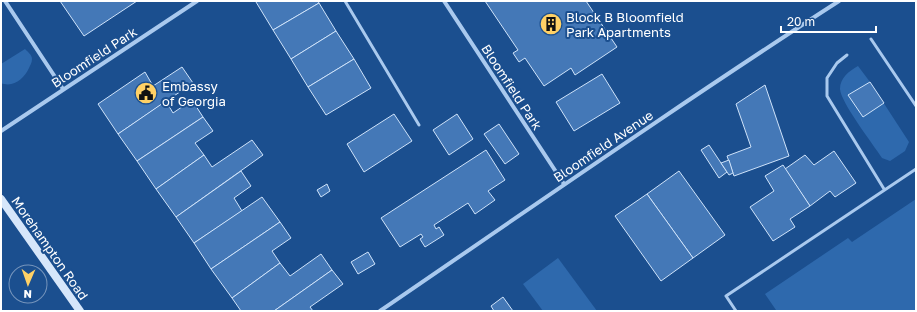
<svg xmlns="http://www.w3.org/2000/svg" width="917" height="312" viewBox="0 0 917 312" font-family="'Golos Text',sans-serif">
  <rect width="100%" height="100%" fill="#1b4f8f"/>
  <g fill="#2e69ad">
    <path d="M25,49C28,52 32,55 32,59C32,63 30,65 29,68C24,79 13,88 1,83V64Z"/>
    <path d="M858,66L870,82L909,142L905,151L890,161L882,158C873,144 841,103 840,89C840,78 849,71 858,66Z"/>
    <path d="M916,199V311H775L776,310L765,294L848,238L852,242Z"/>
    <path d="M558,258L597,311H543L523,284Z"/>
  </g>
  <g fill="#4478b7" stroke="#cfe3fa">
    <path d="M60,1H137L84,36Z"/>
    <path d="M257,1H318L319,3L273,30L256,2Z"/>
    <path d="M485,1H586L617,47L575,75L571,68L544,86L525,58L519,62L513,53L518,50Z"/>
    <path d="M319,3L336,31L291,59L273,30Z"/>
    <path d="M336,31L354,59L308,87L291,59Z"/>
    <path d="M354,59L371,88L326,115L308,87Z"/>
    <path d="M182,67L193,83L118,134L98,104L145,72L153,86Z"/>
    <path d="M602,74L620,103L574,131L556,102Z"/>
    <path d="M870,82L884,103L863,117L848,95Z"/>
    <path d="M765,85L789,156L734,176L727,156L751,147L736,104Z"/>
    <path d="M192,100L203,117L137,161L118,134L166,101L173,113Z"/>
    <path d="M394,114L412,141L364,172L347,144Z"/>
    <path d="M457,114L473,139L449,155L433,130Z"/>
    <path d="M203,117L213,131L195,143L204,155L156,189L137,161Z"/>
    <path d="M499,124L519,154L505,164L484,134Z"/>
    <path d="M252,140L263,155L176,217L156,189L204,155L212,167Z"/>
    <path d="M709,145L727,172L719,178L701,150Z"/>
    <path d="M486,150L505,180L488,191L495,200L475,214L468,203L434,225L436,229L439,227L444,235L425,247L420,239L423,237L421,234L400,247L381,218Z"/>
    <path d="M834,151L856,183L835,197L830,191L810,206L785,169L805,155L814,165Z"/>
    <path d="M729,160L733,173L729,175L721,163Z"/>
    <path d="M783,165L810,206L790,219L795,227L773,241L750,207L774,191L765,176Z"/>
    <path d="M241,171L251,186L234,198L242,211L194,243L176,217Z"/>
    <path d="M679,171L725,235L693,258L647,194Z"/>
    <path d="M327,184L330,191L321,197L317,190Z"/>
    <path d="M647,194L693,258L661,281L615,216Z"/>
    <path d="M262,197L280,222L211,269L194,243Z"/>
    <path d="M280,222L291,238L272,251L280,263L232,298L211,269Z"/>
    <path d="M368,252L375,264L358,274L351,262Z"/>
    <path d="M321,254L332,270L274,311H241L232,298L280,263L290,276Z"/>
    <path d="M332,270L343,284L310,307L313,311H274Z"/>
    <path d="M503,297L513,311H494L491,306Z"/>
  </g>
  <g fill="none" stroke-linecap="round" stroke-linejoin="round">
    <g stroke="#a9c9ee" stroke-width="3">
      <path d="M345,1L419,125"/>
      <path d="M871,39L916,106"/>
      <path d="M847,55L837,63L827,78V96L884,189"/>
      <path d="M736,311L726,296L916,169"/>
    </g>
    <g stroke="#a9c9ee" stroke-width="4">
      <path d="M5,1L63,89"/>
      <path d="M444,1L564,184"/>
      <path d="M1,131L197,1"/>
      <path d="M380,311C532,207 684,101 839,1"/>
    </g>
    <path stroke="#d6e6fa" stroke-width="8" d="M1,199L80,311"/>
  </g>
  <defs>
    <g id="building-disc" transform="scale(1.15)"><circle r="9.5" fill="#ffd166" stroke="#1b4f8f"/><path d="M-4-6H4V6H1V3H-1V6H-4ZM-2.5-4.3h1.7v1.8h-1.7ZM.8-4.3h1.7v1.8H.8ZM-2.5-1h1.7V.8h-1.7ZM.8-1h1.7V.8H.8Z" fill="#111"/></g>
    <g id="civic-disc" transform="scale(1.15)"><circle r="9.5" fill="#ffd166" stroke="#1b4f8f"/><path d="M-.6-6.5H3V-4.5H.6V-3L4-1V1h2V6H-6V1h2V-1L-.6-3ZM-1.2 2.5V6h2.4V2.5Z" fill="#111"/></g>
  </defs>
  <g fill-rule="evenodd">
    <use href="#building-disc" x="551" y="24"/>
    <use href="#civic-disc" x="146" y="93"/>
  </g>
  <g text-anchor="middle" stroke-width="4" stroke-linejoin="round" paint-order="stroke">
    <g font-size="13" fill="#fff" stroke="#1b4f8f" text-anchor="start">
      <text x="566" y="22">Block B Bloomfield<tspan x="566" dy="15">Park Apartments</tspan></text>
      <text x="162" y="91">Embassy<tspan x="162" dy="15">of Georgia</tspan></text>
    </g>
    <g font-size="13" fill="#fff" stroke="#1b4f8f">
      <text transform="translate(94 57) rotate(-33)" y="5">Bloomfield Park</text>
      <text transform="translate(512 87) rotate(57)" y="5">Bloomfield Park</text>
      <text transform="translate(603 146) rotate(-34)" y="5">Bloomfield Avenue</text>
      <text transform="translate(50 248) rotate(55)" y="5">Morehampton Road</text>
    </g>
  </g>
  <rect width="917" height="312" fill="none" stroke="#ffffff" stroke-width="4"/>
  <g transform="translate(28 284) rotate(182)"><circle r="19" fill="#1b4f8f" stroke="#7695bc"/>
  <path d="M0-3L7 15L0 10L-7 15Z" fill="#ffd166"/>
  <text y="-6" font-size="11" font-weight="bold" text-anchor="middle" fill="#ffffff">N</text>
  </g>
  <path d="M781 26v6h95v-6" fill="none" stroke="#ffffff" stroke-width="2"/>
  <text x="787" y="26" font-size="12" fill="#ffffff" stroke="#1b4f8f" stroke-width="3" paint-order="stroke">20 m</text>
</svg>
